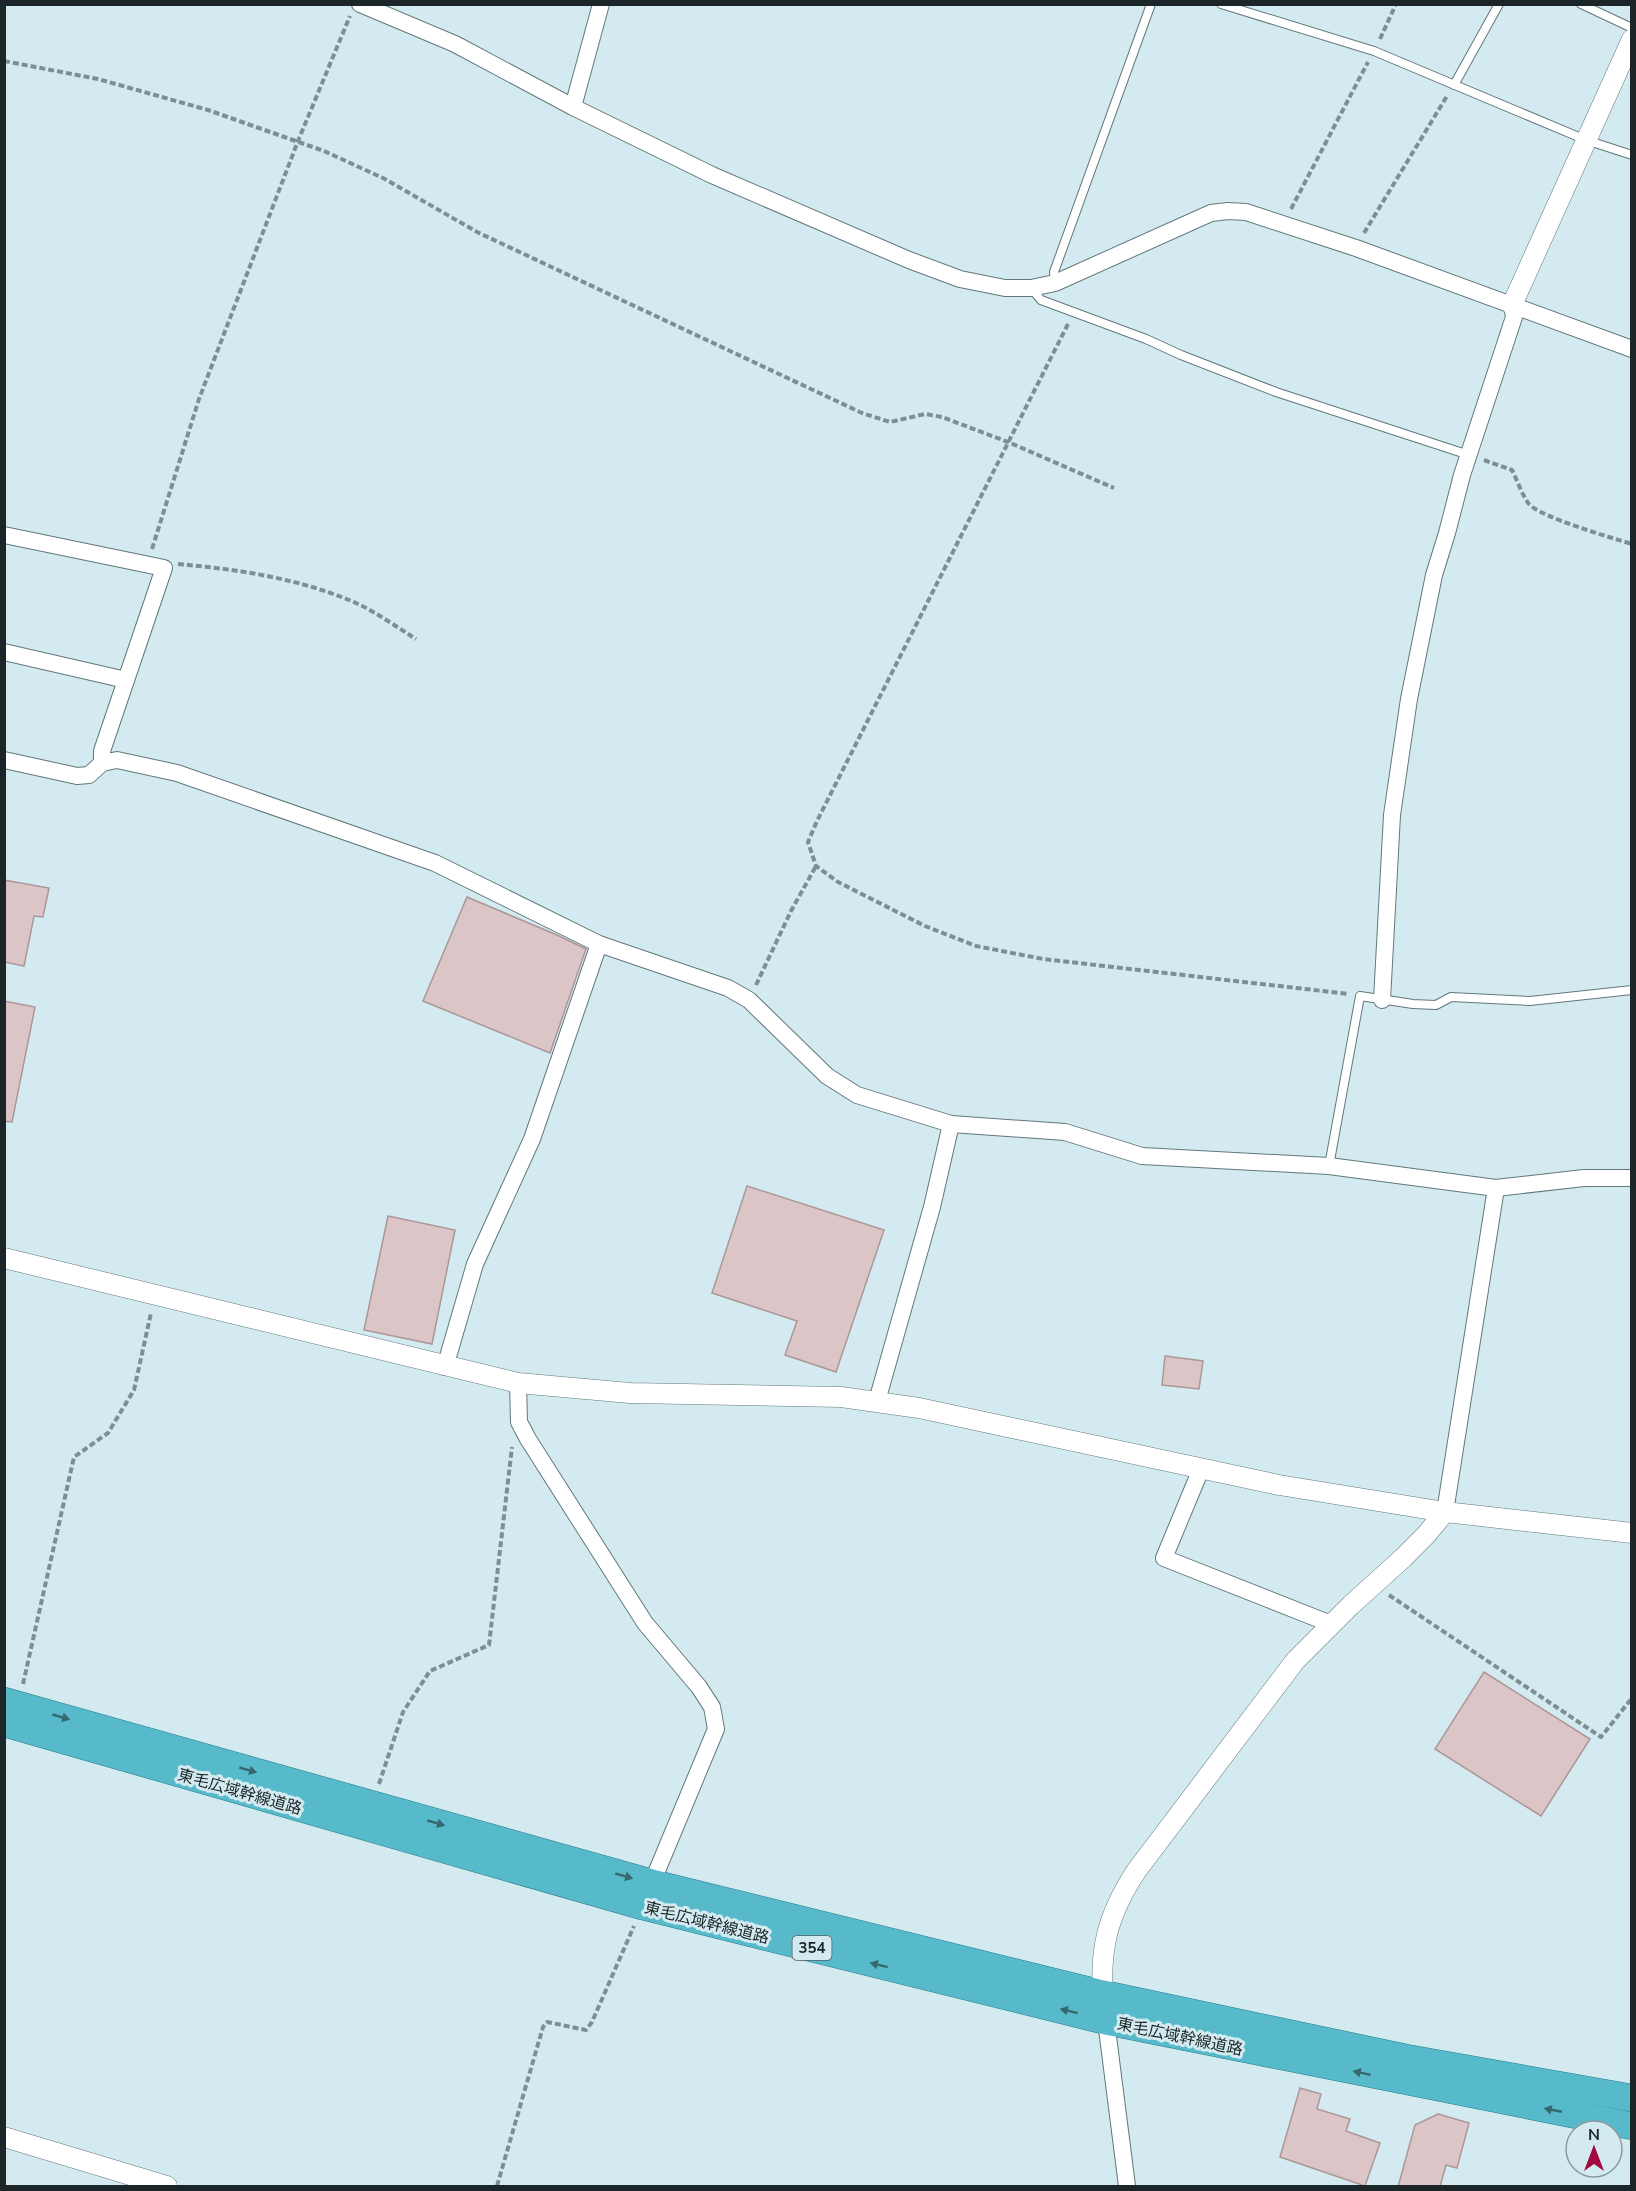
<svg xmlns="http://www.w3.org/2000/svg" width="1636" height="2191" viewBox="0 0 1636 2191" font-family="'Nunito Sans','Noto Sans JP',sans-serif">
  <rect width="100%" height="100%" fill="#d3ebf0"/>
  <g fill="#dcc5c7" stroke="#ac9698" stroke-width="1.5">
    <path d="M4,880L49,888L43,917L34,916L24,966L4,962Z"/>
    <path d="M467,897L557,935L586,949L550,1053L423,1001Z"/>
    <path d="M4,1001L35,1007L12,1122L4,1121Z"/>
    <path d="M747,1186L884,1230L836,1372L785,1355L797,1321L712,1293Z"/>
    <path d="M388,1216L455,1230L432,1344L364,1330Z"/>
    <path d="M1165,1356L1203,1361L1199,1389L1162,1385Z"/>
    <path d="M1484,1672L1590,1739L1541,1816L1435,1749Z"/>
    <path d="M1300,2088L1321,2094L1317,2109L1350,2119L1346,2131L1380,2143L1365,2186L1280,2157Z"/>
    <path d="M1438,2114L1469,2123L1457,2168L1446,2165L1440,2187H1398L1415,2125Z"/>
  </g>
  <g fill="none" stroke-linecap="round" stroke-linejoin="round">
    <g stroke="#62787c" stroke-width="10">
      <g id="service">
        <path d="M1221,4L1374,51L1586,140L1632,155"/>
        <path d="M1581,4L1632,28"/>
        <path d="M1454,85L1499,4"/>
        <path d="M1055,283L1054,272L1151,4"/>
        <path d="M1031,288L1041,300L1146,339L1181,355L1276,392L1469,455"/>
        <path d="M1329,1166L1360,996L1413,1004L1436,1005L1451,997L1530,1001L1632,990"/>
      </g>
    </g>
    <g stroke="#62787c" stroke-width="18">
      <g id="minor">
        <path d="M360,4L455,44L573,107L712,175L909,260L960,279L1005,288H1031L1055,283L1211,213L1228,211L1246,212L1356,248L1632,349"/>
        <path d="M573,107L601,4"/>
        <path d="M4,535L164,568L102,751V763"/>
        <path d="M4,652L126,680"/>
        <path d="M4,760L77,776L89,775L102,763L117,760L177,773L435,863L599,944L728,988L749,1000L827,1076L857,1095L951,1124L1065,1132L1142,1156L1329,1166L1496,1188L1584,1178H1632"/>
        <path d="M1382,1000L1392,815L1409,699L1434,575L1447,533L1462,475L1514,317L1512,305"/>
        <path d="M445,1367L475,1264L532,1139L599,944"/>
        <path d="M518,1383L519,1422L528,1439L645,1623L699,1687L712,1707L716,1729L649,1890"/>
        <path d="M877,1401L932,1207L951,1124"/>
        <path d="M1201,1469L1164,1558L1331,1624"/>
        <path d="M1445,1512L1496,1188"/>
        <path d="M1106,2021L1127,2186"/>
      </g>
    </g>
    <g stroke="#62787c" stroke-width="21">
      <g id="tertiary">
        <path d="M1512,305L1632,39"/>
        <path d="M4,1258L518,1383L630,1393L841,1397L919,1408L1279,1485L1445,1512L1632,1533"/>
        <path d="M1104,2006C1098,1952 1107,1915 1137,1870L1295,1661L1351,1605L1403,1558L1426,1535L1445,1512"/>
        <path d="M4,2137L167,2186"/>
      </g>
    </g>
    <g stroke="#277b88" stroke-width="28">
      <g id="trunk">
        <path d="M4,1701L652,1883L1103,1994L1406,2058L1632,2098"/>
        <path d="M4,1723L642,1906L1106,2021L1632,2126"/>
      </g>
    </g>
    <g stroke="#7e8f93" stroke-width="4" stroke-dasharray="6 3" stroke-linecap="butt">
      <path d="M1380,39L1396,4"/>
      <path d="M4,61L98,79L208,110L324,151L385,179L477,232L862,413L890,422L925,414L942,417L1008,442L1114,488"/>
      <path d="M1291,209L1368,62"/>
      <path d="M1364,233L1447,96"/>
      <path d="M1068,324L817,821L808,842L816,866L838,882L925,926L976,946L1043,959L1349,994"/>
      <path d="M1484,460L1512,470C1517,480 1523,497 1529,504C1540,517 1612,538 1632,544"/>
      <path d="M152,549L199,399L298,141L350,16"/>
      <path d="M178,564C235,569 296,578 349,600C372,609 395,626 416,639"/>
      <path d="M756,985L791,911L816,866"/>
      <path d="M1389,1595L1601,1737L1632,1698"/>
      <path d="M23,1684L74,1457L108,1433L134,1390L151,1313"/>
      <path d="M379,1784L403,1712L430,1671L489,1645L512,1447"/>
      <path d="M497,2186L543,2027L547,2022L586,2030L592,2022L634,1926"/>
    </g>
    <use href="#service" stroke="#fff" stroke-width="8"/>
    <use href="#minor" stroke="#fff" stroke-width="16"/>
    <use href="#tertiary" stroke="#fff" stroke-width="20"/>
    <use href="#trunk" stroke="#57baca" stroke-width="27"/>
  </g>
  <defs><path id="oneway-solid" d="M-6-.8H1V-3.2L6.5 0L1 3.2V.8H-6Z" transform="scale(1.5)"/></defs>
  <g fill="#376870">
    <use href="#oneway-solid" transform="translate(61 1717) rotate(16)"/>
    <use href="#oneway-solid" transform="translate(248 1770) rotate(16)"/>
    <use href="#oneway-solid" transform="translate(436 1823) rotate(16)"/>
    <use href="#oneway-solid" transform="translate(624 1876) rotate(16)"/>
    <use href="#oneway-solid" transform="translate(879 1965) rotate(-166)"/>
    <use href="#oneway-solid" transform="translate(1069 2011) rotate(-166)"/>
    <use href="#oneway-solid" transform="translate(1362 2073) rotate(-168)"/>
    <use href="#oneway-solid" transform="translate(1553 2110) rotate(-169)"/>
  </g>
  <g text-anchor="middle" stroke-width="6" stroke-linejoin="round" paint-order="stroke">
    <rect fill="#d3ebf0" stroke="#536063" stroke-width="1.5" x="792.5" y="1936" width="39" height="24" rx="4.5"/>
    <g font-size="15" font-weight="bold" fill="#1c2527">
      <text x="812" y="1953">354</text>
    </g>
    <g font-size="16" fill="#1c2527" stroke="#d3ebf0">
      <text transform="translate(240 1791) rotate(16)" y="6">東毛広域幹線道路</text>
      <text transform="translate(707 1922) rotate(14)" y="6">東毛広域幹線道路</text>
      <text transform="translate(1180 2036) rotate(12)" y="6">東毛広域幹線道路</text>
    </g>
  </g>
  <rect width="1636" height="2191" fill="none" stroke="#1c2527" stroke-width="12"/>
  <g transform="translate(1594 2149)"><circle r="28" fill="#d3ebf0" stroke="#8a9ca0" stroke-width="1.5"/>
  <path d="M0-4.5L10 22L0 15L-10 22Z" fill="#a3083f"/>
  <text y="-9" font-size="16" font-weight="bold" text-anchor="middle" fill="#1c2527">N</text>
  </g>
</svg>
